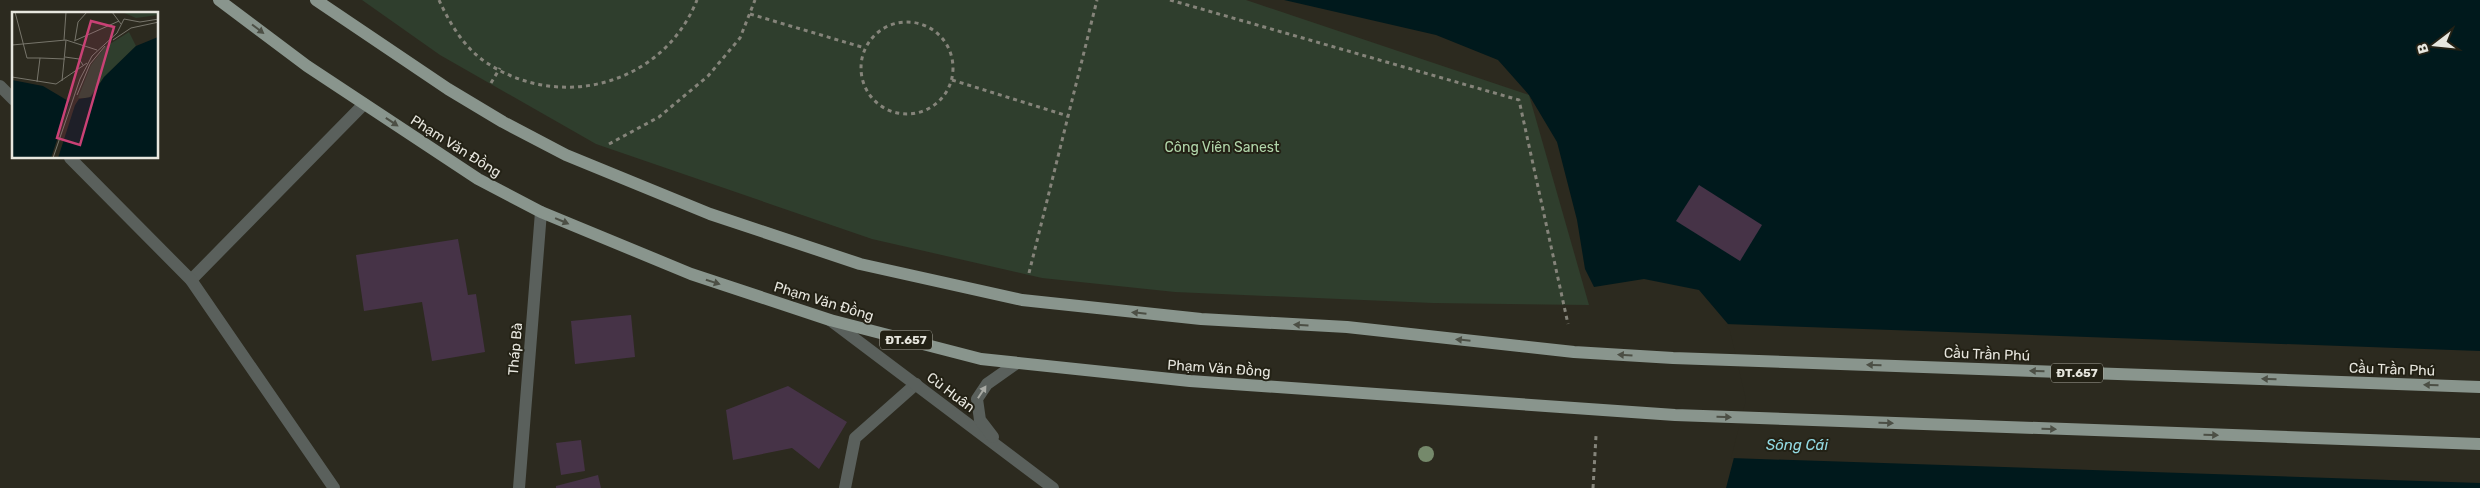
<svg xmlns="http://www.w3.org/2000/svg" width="2480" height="488" viewBox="0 0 2480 488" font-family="Rubik,sans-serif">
  <rect width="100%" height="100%" fill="#2c2a1f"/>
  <path fill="#2f3e2d" d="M362,0H1246L1529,95L1589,305L1433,303L1175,292L1042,278L872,239L596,144L440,55Z"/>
  <path fill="#00191c" d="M1284,0H2480V488H1726L1749,400L1733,330L1699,290L1644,279L1594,287L1585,269L1577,220L1557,142L1529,95L1498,60L1436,35Z"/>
  <path fill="#2c2a1f" d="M1725,324L2480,351V483L1731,458L1746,400L1730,331Z"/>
  <g fill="#463347">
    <path d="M1699,185L1762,225L1740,261L1676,221Z"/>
    <path d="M458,239L468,295L476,294L485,352L432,361L422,302L364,311L356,255Z"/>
    <path d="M631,315L635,357L575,364L571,321Z"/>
    <path d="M788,386L847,422L819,469L792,448L733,460L726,410Z"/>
    <path d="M581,440L585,471L561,475L556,443Z"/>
    <path d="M598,475L601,488H556V486Z"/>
  </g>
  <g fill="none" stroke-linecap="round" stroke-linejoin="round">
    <g stroke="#85847a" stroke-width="3" stroke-dasharray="4 4" stroke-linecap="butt">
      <path d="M439,0C449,22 463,46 484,61C559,113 663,85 697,0"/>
      <path d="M1170,0L1519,100L1568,324"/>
      <path d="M750,14L865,48"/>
      <circle cx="907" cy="68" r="46"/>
      <path d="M952,80L1068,116"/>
      <path d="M491,83L500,68"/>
      <path d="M609,144L659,117L708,76L740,38L755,0"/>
      <path d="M1029,273L1097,0"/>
      <path d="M1593,488L1596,436"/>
    </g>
    <g stroke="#5a605c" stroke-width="12">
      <path d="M191,280L364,104"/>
      <path d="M845,488L855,438L916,384"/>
    </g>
    <g stroke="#5a605c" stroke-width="12">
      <path d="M0,86L14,100"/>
      <path d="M70,158L191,280L334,488"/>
      <path d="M830,320L1053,488"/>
      <path d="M993,437L980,420L977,399L987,384L1017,363"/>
      <path d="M519,488L541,212"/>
    </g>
    <g stroke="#89958d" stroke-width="12">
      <path d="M219,0L307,66L478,179L541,212L691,274L830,320L981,359L1190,381L1675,415L2480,444"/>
      <path d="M316,0L448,89L503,122L566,155L710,214L860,264L1022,300L1201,319L1347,327L1574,352L1673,358L2480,387"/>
    </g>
  </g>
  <circle fill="#75896b" cx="1426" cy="454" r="8"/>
  <defs><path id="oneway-solid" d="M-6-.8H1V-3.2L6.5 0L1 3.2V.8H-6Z" transform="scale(1.25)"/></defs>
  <g fill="#4c4f45">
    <use href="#oneway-solid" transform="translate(258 29) rotate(37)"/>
    <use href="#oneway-solid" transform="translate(392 122) rotate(34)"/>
    <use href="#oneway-solid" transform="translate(562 221) rotate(23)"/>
    <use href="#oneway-solid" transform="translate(713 282) rotate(18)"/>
    <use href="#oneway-solid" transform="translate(1139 313) rotate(-174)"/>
    <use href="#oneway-solid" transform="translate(1301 325) rotate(-177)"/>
    <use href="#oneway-solid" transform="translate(1463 340) rotate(-174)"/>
    <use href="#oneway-solid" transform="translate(1625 355) rotate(-176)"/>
    <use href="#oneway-solid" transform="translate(1874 365) rotate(-178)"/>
    <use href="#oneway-solid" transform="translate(2037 371) rotate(-178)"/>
    <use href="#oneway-solid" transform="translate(2269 379) rotate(-178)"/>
    <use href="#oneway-solid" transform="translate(2431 385) rotate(-178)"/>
    <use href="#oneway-solid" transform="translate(1724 417) rotate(2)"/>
    <use href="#oneway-solid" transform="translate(1886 423) rotate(2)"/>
    <use href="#oneway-solid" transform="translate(2049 429) rotate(2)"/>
    <use href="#oneway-solid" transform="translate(2211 435) rotate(2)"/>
  </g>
  <use fill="#a8aaa4" href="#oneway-solid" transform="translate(982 392) rotate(-57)"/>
  <g text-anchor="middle" stroke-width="4" stroke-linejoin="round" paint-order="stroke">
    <g fill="#232115" stroke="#acaba2" stroke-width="1">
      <rect x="880" y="330.5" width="52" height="19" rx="4"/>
      <rect x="2051" y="363.5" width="52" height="19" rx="4"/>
    </g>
    <g font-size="12" font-weight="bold" fill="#e7e6de">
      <text x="906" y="344">ĐT.657</text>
      <text x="2077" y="377">ĐT.657</text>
    </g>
    <g font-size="14" fill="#e7e6de" stroke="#232115">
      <text transform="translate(456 146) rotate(32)" y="5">Phạm Văn Đồng</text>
      <text transform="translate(824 301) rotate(17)" y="5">Phạm Văn Đồng</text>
      <text transform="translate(515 349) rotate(-85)" y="5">Tháp Bà</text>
      <text transform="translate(1987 354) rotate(2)" y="5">Cầu Trần Phú</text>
      <text transform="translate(1219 368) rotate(4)" y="5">Phạm Văn Đồng</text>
      <text transform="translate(2392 369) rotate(2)" y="5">Cầu Trần Phú</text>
      <text transform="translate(951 392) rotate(37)" y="5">Cù Huân</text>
    </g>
    <g font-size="14" fill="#b1d6aa" stroke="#232115">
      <text x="1222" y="152">Công Viên Sanest</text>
    </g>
    <g font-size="15" font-style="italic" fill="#93dae3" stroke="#232115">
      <text x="1797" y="450">Sông Cái</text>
    </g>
  </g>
  <g transform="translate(12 12)">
    <rect width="146" height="146" fill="#2c2a1f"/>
    <path d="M110,0H146V3L124,6ZM117,20L124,34L92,65L77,86H66L79,53L93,35Z" fill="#2f3e2d"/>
    <path d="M146,25V146H0V68L31,74L63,93L67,87L79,85L92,65L124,34Z" fill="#00191c"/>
    <path d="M58,89L64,90L46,146H39Z" fill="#2c2a1f"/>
    <path fill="none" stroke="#77756b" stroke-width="1" d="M3,0L15,46H28L25,70M100,0L109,12M52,28L54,0M63,28L66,10L75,0M101,28L119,16L147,10M62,29L107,9M0,33L54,28L85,38M53,45L67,47L71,53M28,46L53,47M0,65L44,72L75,51M50,69L54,28M65,83L78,52L93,34M41,146L68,67L80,44L105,21L112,7L128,10L147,7"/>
    <path fill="#c94175" fill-opacity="0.15" stroke="#c94175" stroke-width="2.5" d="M79,9L102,15L68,133L45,126Z"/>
    <rect width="146" height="146" fill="none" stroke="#e7e6de" stroke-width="2.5"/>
  </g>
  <g transform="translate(2435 45) rotate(254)" stroke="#232115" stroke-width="4" paint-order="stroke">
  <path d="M0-4L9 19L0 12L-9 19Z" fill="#e7e6de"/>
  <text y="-8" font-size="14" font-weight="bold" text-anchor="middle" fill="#e7e6de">B</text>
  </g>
</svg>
